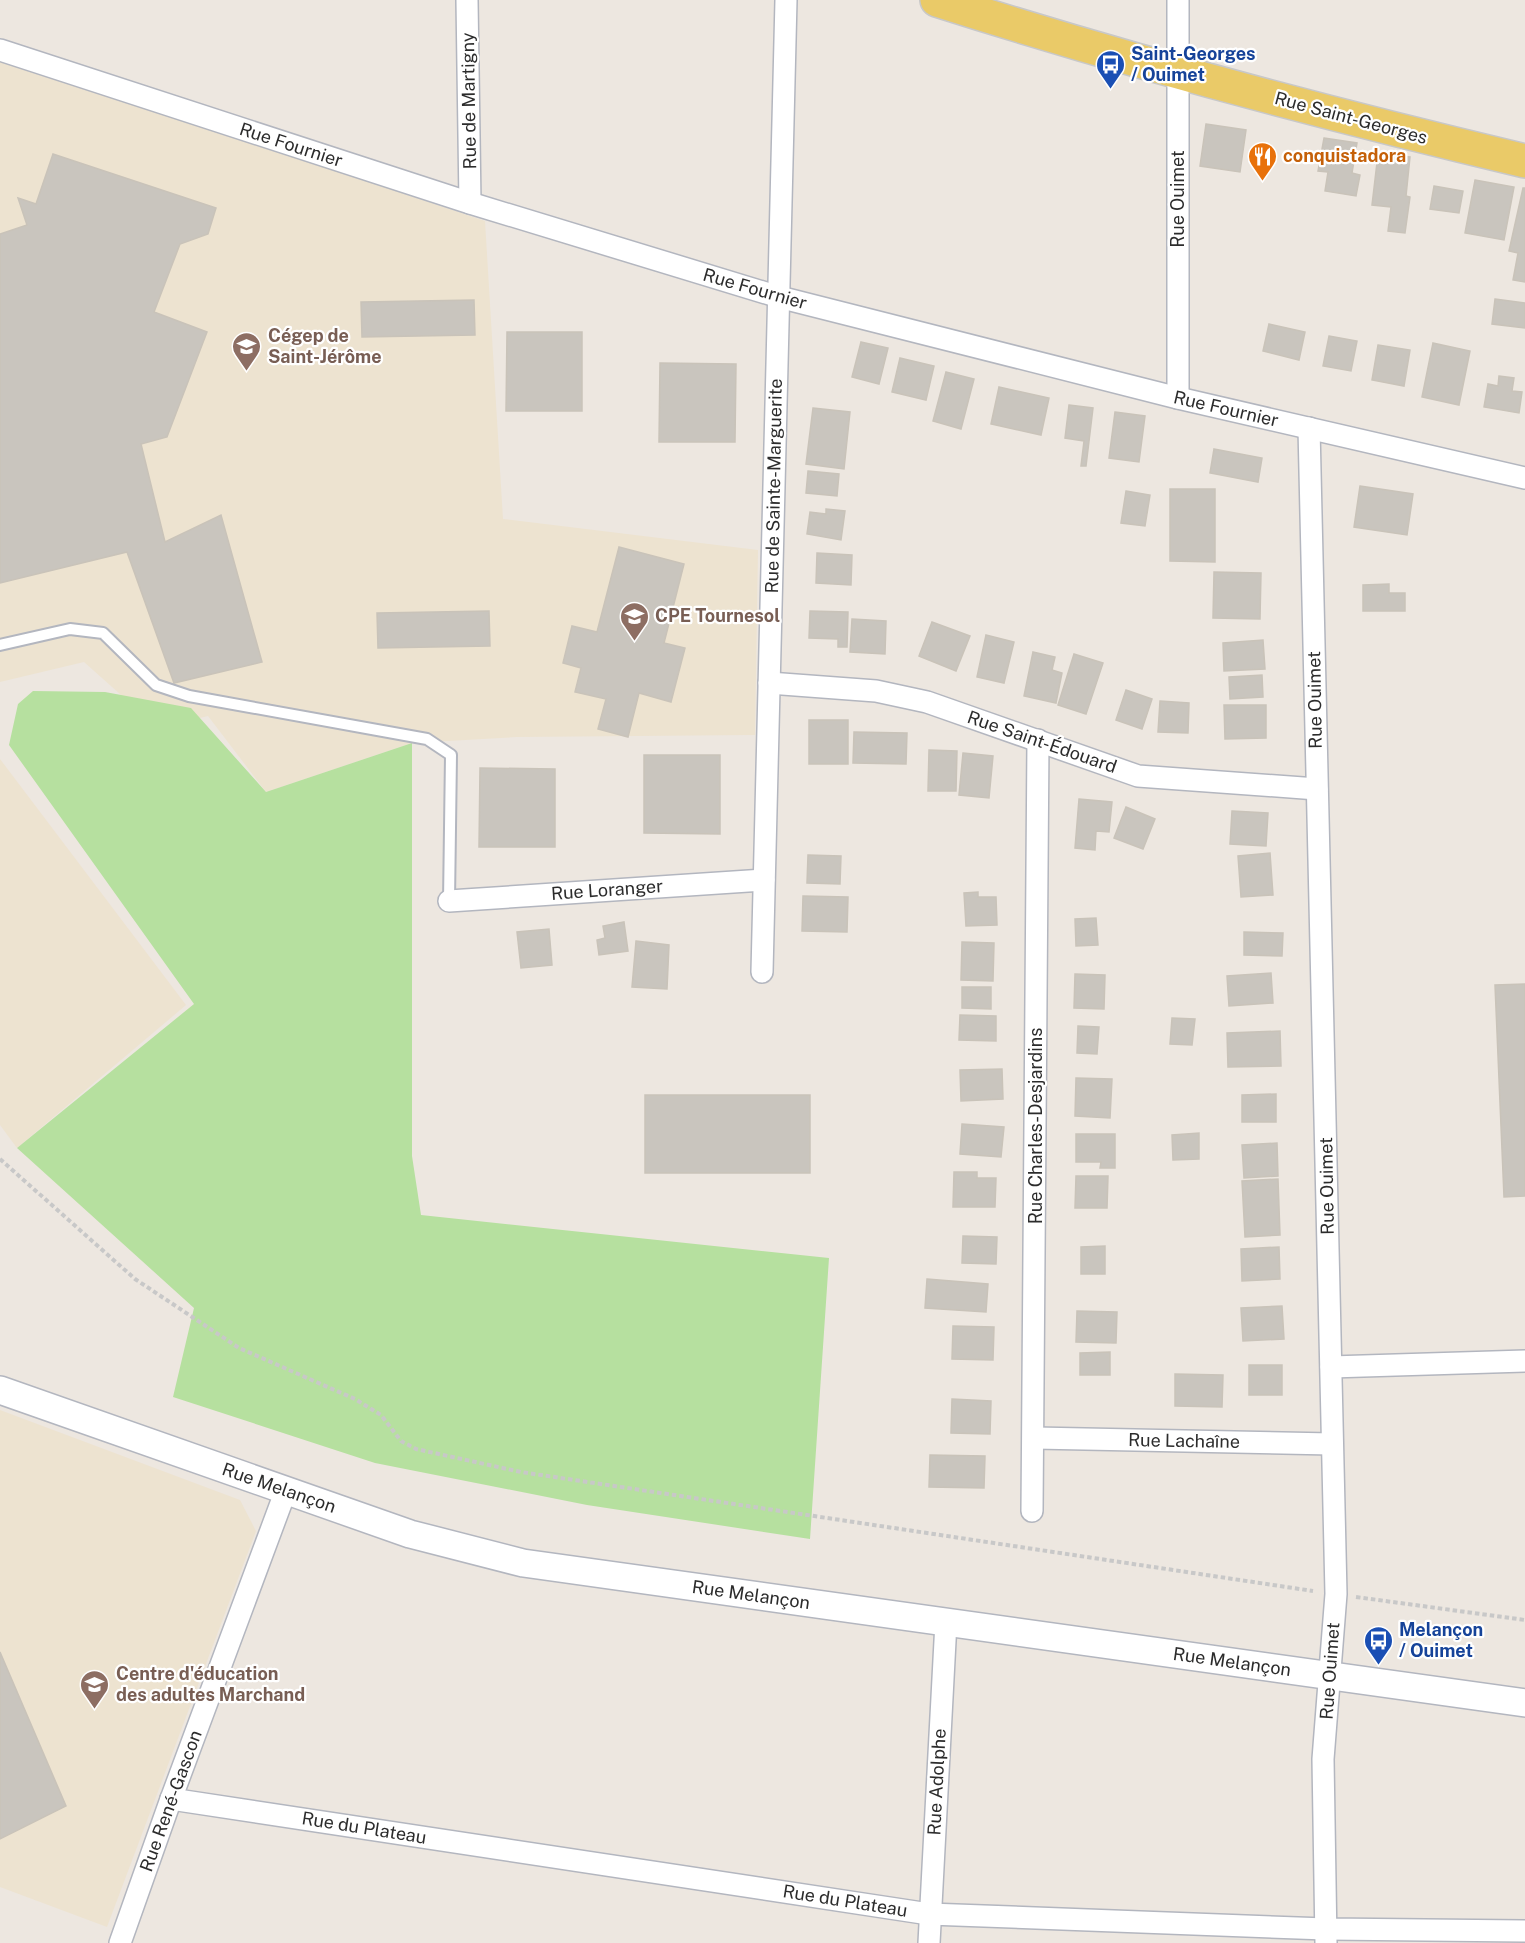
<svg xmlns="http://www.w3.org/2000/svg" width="1525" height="1943" viewBox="0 0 1525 1943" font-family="'Public Sans',sans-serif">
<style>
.education{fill:#ede3d0}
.green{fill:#b6e09f}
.building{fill:#c9c5be;stroke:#c9c3b9;stroke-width:1.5}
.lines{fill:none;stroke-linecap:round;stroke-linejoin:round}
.service-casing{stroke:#b3b6bf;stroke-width:14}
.minor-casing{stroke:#b3b6bf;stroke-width:24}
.tertiary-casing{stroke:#b3b6bf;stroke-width:30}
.primary-casing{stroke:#c8c8c8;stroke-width:36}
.path{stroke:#c8c8c8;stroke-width:4;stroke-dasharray:4.5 3;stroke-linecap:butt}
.service{stroke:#fff;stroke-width:10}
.minor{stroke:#fff;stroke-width:21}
.tertiary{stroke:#fff;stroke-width:27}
.primary{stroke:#eaca68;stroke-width:33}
.labels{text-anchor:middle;stroke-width:4.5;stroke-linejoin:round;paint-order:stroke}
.transit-label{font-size:18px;font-weight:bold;fill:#164399;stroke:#fff;text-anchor:start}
.street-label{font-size:18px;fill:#2c2c2c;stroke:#fff}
.food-label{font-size:18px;font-weight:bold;fill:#c56008;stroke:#fff;text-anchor:start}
.education-label{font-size:18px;font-weight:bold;fill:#785e54;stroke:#fff;text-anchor:start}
</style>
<rect width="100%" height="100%" fill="#ede7e0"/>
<!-- education -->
<g class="education">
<polygon points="0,58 485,221 503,519 758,550 755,735 517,737 412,743 266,792 208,716 158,728 84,662 0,682"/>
<polygon points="0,759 186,1005 17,1148 0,1125"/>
<polygon points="0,1410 240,1500 256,1531 107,1927 0,1887"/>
</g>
<!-- green -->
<polygon class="green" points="33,691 105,692 191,708 266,792 412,743 412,1156 421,1215 829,1258 810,1539 587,1505 375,1463 173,1397 194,1308 17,1148 194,1004 9,745 18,704"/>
<!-- building -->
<g class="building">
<polygon points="1206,124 1246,130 1240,172 1200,166"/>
<polygon points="1324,138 1357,143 1352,173 1360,175 1356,196 1325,191 1328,172 1318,171"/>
<polygon points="53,154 216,208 208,234 180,244 154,312 207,332 167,437 141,444 165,542 221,515 262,662 174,683 127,552 0,583 0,234 27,225 18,198 36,204"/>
<polygon points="1378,154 1410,157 1406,196 1410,197 1405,233 1388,231 1391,207 1372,205"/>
<polygon points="1475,180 1514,187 1504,240 1465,233"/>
<polygon points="1434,186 1463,191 1459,213 1430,209"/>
<polygon points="1523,188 1525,188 1525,282 1513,280 1518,253 1509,251"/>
<polygon points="1495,299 1525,303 1525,328 1492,324"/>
<polygon points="474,300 475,335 362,337 361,302"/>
<polygon points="1269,324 1305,332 1299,360 1263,351"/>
<polygon points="507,332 582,332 582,411 506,411"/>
<polygon points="1329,336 1357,341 1351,371 1323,366"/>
<polygon points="861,342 888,348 879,384 852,377"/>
<polygon points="1433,343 1470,351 1459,405 1422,397"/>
<polygon points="1378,345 1410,350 1404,386 1372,380"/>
<polygon points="900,358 934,366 926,400 892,392"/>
<polygon points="660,363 736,364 735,442 659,442"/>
<polygon points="946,372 974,379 961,429 933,421"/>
<polygon points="1499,376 1514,378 1512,391 1522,392 1519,413 1484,407 1488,384 1498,386"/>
<polygon points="999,387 1049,398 1041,435 991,424"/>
<polygon points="1069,405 1093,408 1086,466 1081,466 1084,441 1065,438"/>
<polygon points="813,408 850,412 844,469 806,464"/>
<polygon points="1115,412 1145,416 1139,462 1109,458"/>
<polygon points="1214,449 1262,458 1258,482 1210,473"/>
<polygon points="808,471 839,474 837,496 806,493"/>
<polygon points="1360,486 1413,494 1407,535 1354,527"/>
<polygon points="1170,489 1215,489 1215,562 1170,561"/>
<polygon points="1126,491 1150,495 1145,526 1121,523"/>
<polygon points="826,509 845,511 841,540 807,534 810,512 826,514"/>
<polygon points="619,547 684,564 664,643 685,648 671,702 639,693 628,737 598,729 606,699 575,692 581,668 563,663 572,626 597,632"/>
<polygon points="817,553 852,555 851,585 816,583"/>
<polygon points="1214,572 1261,573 1260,619 1213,618"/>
<polygon points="1389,584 1389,593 1405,593 1405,611 1363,611 1363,585"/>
<polygon points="489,611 490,646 378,648 377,613"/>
<polygon points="810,611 848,612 847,647 838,647 838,639 809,638"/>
<polygon points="852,619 886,621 885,654 850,652"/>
<polygon points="932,622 970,636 956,671 919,656"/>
<polygon points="986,635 1014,642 1004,683 977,677"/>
<polygon points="1263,640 1265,669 1224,671 1223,643"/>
<polygon points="1033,652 1055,657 1052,670 1062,673 1056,703 1024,696"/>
<polygon points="1074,654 1103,663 1086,714 1058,705"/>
<polygon points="1262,675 1263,697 1230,699 1229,677"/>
<polygon points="1126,690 1152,699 1142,729 1116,720"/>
<polygon points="1160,701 1189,703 1188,733 1158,732"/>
<polygon points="1224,705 1266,705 1266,738 1225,739"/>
<rect x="809" y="720" width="39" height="44"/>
<polygon points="854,732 907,733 906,764 853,763"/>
<polygon points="929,750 957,751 956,791 928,791"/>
<polygon points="963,753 993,756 989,798 959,795"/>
<polygon points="644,755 720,755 720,834 644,833"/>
<polygon points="480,768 555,769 555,847 479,847"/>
<polygon points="1079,799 1112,802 1109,832 1096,831 1095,850 1075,848"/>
<polygon points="1126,807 1155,819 1143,849 1114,838"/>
<polygon points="1232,811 1268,813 1266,846 1230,844"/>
<polygon points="1270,853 1273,895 1241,897 1238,856"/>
<polygon points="808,855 841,856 840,884 807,883"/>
<polygon points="978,892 978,897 996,897 997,925 966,926 964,893"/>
<polygon points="803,896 848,897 847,932 802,931"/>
<polygon points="1096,918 1098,945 1076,946 1075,919"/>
<polygon points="624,922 628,951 599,955 597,940 605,938 603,926"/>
<polygon points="549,929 552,965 521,968 517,932"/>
<polygon points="1244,932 1283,933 1282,956 1244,955"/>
<polygon points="636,941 669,945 667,989 632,987"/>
<polygon points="962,942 994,943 993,981 961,980"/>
<polygon points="1271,973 1273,1003 1229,1006 1227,976"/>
<polygon points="1075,974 1105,975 1104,1009 1074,1008"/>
<polygon points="1525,984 1525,1196 1504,1197 1495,985"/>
<polygon points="962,987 991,987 991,1009 962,1008"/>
<polygon points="960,1015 996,1016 996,1041 959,1040"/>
<polygon points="1172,1018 1195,1019 1192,1045 1170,1044"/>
<polygon points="1078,1026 1099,1027 1097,1054 1077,1053"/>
<polygon points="1280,1031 1281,1066 1228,1067 1227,1033"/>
<polygon points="1002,1069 1003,1099 961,1101 960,1070"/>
<polygon points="1076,1078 1112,1079 1110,1118 1075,1116"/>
<polygon points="1276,1094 1276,1122 1242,1122 1242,1095"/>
<rect x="645" y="1095" width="165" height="78"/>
<polygon points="962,1124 1004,1127 1001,1157 960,1154"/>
<polygon points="1199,1133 1199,1159 1173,1160 1172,1135"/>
<polygon points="1076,1134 1115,1134 1115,1168 1100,1168 1101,1162 1076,1162"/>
<polygon points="1277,1143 1278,1176 1244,1178 1242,1145"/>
<polygon points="954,1172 977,1172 977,1178 996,1178 995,1207 953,1207"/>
<polygon points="1076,1176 1108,1176 1107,1208 1075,1208"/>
<polygon points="1278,1179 1280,1235 1245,1237 1242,1181"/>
<polygon points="963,1236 997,1237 996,1264 962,1263"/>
<polygon points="1105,1246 1105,1274 1081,1274 1081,1247"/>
<polygon points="1279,1247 1280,1279 1242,1281 1241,1249"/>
<polygon points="927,1279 988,1284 986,1312 925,1308"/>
<polygon points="1282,1306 1284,1339 1243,1341 1241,1308"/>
<polygon points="1077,1311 1117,1312 1116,1343 1076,1342"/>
<polygon points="953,1326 994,1327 993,1360 952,1359"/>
<polygon points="1110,1352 1110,1375 1080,1375 1080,1353"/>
<rect x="1249" y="1365" width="33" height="30"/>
<polygon points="1175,1374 1223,1375 1222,1407 1175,1406"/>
<polygon points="952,1399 991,1401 990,1434 951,1433"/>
<polygon points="930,1455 985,1456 984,1488 929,1487"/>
<polygon points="0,1652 66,1806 0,1839"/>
</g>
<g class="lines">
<defs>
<polyline id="service" points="0,645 70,629 103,633 156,685 189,696 427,739 451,755 449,901"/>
<g id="minor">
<polyline points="467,0 470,203"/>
<polyline points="0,50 470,203 779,297 1178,398 1525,478"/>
<polyline points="1178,398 1178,0"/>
<polyline points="1309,428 1336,1594 1323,1759 1326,1943"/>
<polyline points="769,683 876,691 927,702 1138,776 1317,789"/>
<polyline points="449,901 764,880"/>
<polyline points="762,972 786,0"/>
<polyline points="1331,1367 1525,1361"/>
<polyline points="1035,1438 1332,1444"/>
<polyline points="1032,1511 1038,740"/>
<polyline points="171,1799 929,1914 1326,1929 1525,1931"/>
<polyline points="120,1943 171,1799 286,1490"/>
<polyline points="929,1943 946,1622"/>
</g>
<polyline id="tertiary" points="0,1390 410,1534 523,1563 1525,1703"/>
<path id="primary" d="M937 0C1131 62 1327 114 1525 161"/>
</defs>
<!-- service casing -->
<use href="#service" class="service-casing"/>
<!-- minor casing -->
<use href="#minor" class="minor-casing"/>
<!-- tertiary casing -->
<use href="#tertiary" class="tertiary-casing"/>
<!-- primary casing -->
<use href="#primary" class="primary-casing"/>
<!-- path -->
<g class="path">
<polyline points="0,1159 135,1279 239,1348 355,1399 381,1415 401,1441 416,1449 521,1472 1313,1591"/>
<polyline points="1356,1597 1525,1620"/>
</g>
<!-- service -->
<use href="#service" class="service"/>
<!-- minor -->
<use href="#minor" class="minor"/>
<!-- tertiary -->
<use href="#tertiary" class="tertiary"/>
<!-- primary -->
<use href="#primary" class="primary"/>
</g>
<!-- icons -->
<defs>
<symbol id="bus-pin" viewBox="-11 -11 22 30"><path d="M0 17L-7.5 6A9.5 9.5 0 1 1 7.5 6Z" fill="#1a4fb4" stroke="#fff"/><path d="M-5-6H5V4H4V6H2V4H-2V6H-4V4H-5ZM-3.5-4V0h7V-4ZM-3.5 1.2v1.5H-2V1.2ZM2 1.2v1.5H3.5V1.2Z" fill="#fff"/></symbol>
<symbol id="restaurant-pin" viewBox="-11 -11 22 30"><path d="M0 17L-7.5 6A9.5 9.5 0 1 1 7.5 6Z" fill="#e8710a" stroke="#fff"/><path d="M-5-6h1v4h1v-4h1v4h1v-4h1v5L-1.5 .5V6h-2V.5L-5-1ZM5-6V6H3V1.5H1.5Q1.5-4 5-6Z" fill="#fff"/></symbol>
<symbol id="university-pin" viewBox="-11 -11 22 30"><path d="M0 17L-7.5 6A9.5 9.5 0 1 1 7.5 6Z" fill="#8d6e63" stroke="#fff"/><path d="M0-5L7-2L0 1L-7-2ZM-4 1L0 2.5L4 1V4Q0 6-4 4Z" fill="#fff"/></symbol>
<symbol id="school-pin" viewBox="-11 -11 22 30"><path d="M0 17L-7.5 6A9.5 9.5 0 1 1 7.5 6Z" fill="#8d6e63" stroke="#fff"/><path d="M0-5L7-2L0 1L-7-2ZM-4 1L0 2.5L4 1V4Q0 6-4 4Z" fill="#fff"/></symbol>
</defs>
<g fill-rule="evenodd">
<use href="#bus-pin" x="1094" y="48" width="33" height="45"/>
<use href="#restaurant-pin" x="1246" y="140" width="33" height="45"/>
<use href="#university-pin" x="230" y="330" width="33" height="45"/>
<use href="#school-pin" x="618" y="600" width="33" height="45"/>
<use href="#bus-pin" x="1362" y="1624" width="33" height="45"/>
<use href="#school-pin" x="78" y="1668" width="33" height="45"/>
</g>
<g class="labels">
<!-- transit labels -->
<g class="transit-label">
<text x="1131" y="60">Saint-Georges<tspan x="1131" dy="21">/ Ouimet</tspan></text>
<text x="1399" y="1636">Melançon<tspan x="1399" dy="21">/ Ouimet</tspan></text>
</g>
<!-- street labels -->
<g class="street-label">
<text transform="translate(469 101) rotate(-91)" y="6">Rue de Martigny</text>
<text transform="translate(1351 118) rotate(15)" y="6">Rue Saint-Georges</text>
<text transform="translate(291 145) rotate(18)" y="6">Rue Fournier</text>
<text transform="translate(1178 199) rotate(-90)" y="6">Rue Ouimet</text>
<text transform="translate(755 289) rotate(16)" y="6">Rue Fournier</text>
<text transform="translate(1226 409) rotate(13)" y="6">Rue Fournier</text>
<text transform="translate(774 486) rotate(-89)" y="6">Rue de Sainte-Marguerite</text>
<text transform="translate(1315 700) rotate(-91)" y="6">Rue Ouimet</text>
<text transform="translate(1042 742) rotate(19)" y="6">Rue Saint-Édouard</text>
<text transform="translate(607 890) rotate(-4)" y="6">Rue Loranger</text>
<text transform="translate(1036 1126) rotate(-90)" y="6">Rue Charles-Desjardins</text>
<text transform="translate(1327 1186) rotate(-91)" y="6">Rue Ouimet</text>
<text transform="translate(1184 1441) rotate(1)" y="6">Rue Lachaîne</text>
<text transform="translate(279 1488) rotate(19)" y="6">Rue Melançon</text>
<text transform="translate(751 1595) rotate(8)" y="6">Rue Melançon</text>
<text transform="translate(1232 1662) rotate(8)" y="6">Rue Melançon</text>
<text transform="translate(1330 1671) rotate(-86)" y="6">Rue Ouimet</text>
<text transform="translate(937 1782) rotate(-87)" y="6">Rue Adolphe</text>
<text transform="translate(171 1801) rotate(-70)" y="6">Rue René-Gascon</text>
<text transform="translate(364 1828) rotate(9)" y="6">Rue du Plateau</text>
<text transform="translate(845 1901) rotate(9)" y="6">Rue du Plateau</text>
</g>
<!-- food labels -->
<g class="food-label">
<text x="1283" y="162">conquistadora</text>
</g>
<!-- education labels -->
<g class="education-label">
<text x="268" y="342">Cégep de<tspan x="268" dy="21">Saint-Jérôme</tspan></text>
<text x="655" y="622">CPE Tournesol</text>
<text x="116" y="1680">Centre d'éducation<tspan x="116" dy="21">des adultes Marchand</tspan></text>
</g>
</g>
</svg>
